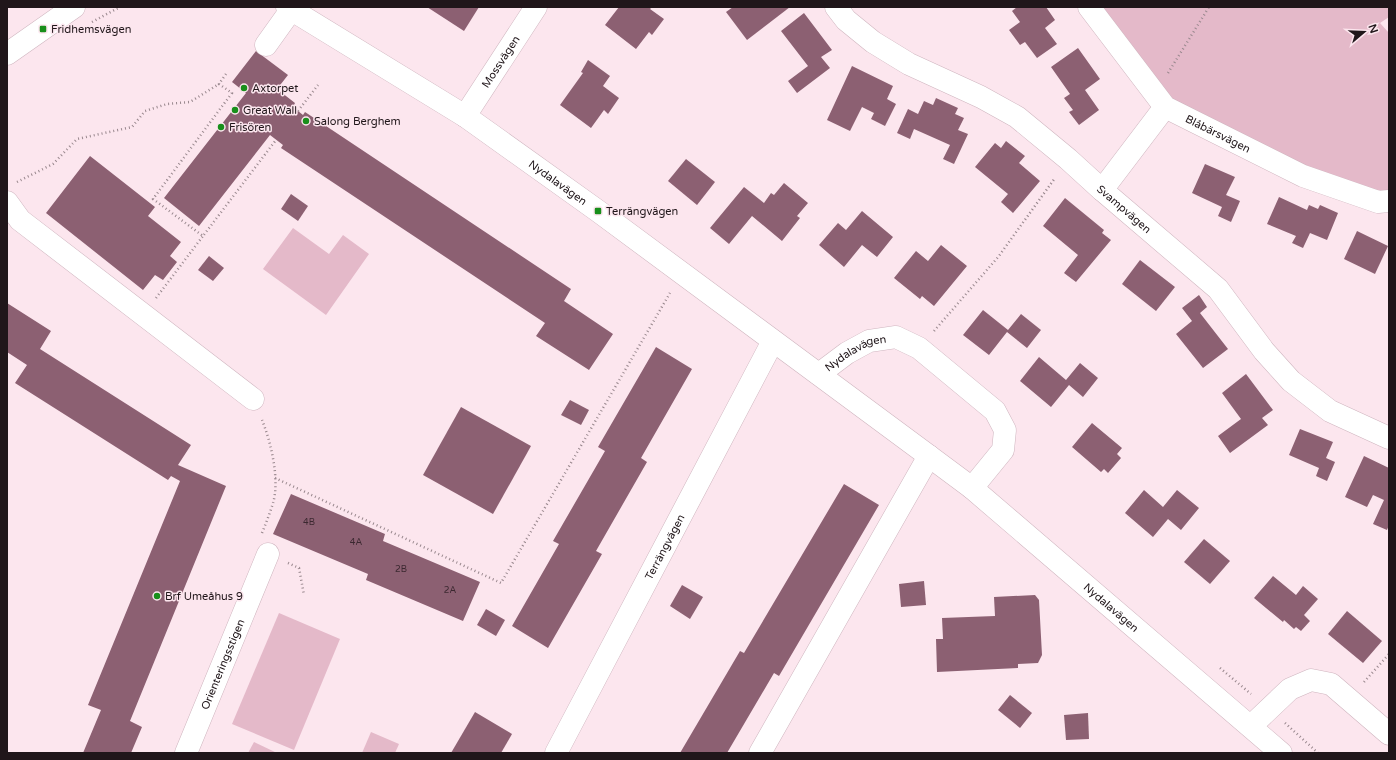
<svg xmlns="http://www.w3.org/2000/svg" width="1396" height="760" viewBox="0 0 1396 760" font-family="'Varela Round',sans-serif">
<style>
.green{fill:#e4b9c9}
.building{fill:#8c6072}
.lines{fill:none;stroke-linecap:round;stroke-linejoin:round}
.minor-casing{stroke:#cfb5bf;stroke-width:23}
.path{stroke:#99888e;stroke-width:2.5;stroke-dasharray:1 3;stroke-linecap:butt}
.minor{stroke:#fff;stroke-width:22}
.poi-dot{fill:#188f1b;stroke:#fce6ee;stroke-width:1.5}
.labels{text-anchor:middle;stroke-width:3;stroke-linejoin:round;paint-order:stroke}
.number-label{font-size:9px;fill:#3b2830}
.poi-label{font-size:11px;fill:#20161a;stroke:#fce6ee;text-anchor:start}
.street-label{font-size:11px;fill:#20161a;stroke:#fce6ee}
</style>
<rect width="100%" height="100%" fill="#fce6ee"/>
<!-- green -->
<g class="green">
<polygon points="1089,7 1389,7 1389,17 1380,23 1389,33 1389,201 1165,107"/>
<polygon points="293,228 329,254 343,235 369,254 326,315 263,269"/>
<polygon points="279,613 340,639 294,750 232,724"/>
<polygon points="371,732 399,744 395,753 362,753"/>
<polygon points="254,742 277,753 248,753"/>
</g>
<!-- building -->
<g class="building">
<polygon points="427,7 479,7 464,31"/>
<polygon points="619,7 652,7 650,9 664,19 652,35 649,32 636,49 605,25"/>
<polygon points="733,7 790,7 747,40 726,12"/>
<polygon points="1017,7 1046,7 1055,20 1045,28 1057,44 1037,58 1025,42 1020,45 1009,30 1020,22 1012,11"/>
<polygon points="804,13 832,50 821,57 830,68 797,93 788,81 808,66 781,31"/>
<polygon points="1078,48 1100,79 1085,90 1099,110 1079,125 1069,112 1073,110 1064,98 1070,94 1051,67"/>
<polygon points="256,51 288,75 277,89 295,103 293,107 303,115 305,112 571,289 564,301 613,334 589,370 536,336 545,323 281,148 283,145 270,135 199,226 164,198 246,93 232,82"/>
<polygon points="588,60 610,76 603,86 619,98 608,114 604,110 591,128 560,105 583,73 581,72"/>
<polygon points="852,66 893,86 887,99 896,104 885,126 871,119 874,113 862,107 850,131 827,120"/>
<polygon points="936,98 958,108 955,114 964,118 958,130 968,134 954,164 943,159 950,145 914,129 910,139 897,133 908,109 918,114 924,101 933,105"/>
<polygon points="1006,141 1025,156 1019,163 1040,181 1013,213 1001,202 1008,194 975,167 995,143 1001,148"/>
<polygon points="90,156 155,207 148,216 181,242 170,256 177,262 163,280 155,275 143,290 46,213"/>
<polygon points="686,159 715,182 697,205 668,181"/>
<polygon points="1205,164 1235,177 1226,195 1240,201 1231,222 1218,216 1222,207 1192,193"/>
<polygon points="784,183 808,203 797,216 800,218 782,241 752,216 729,244 710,228 744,187 764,203 771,193 774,195"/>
<polygon points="291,194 308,206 298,221 281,209"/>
<polygon points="1279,197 1307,210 1309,205 1318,209 1320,205 1338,213 1327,240 1310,233 1303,248 1292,243 1296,236 1267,224"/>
<polygon points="1065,198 1104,230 1102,233 1111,240 1076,282 1064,273 1078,255 1043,226"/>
<polygon points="862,211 893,237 877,257 862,245 844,267 819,245 838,223 846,230"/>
<polygon points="1357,231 1388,246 1375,274 1344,259"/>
<polygon points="941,245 967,266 934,306 922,296 920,299 894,278 916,251 928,261"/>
<polygon points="209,256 224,268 213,281 198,270"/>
<polygon points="1140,260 1175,287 1156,311 1122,284"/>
<polygon points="1199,295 1207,307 1200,313 1228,349 1203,368 1176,334 1192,321 1182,308"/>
<polygon points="7,303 51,331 40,349 191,445 178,465 226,486 130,721 142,727 131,753 83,753 101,710 88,705 180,481 171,476 168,480 15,383 27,365 7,352"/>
<polygon points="983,310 1008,330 1021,314 1041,330 1027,348 1007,332 989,355 963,335"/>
<polygon points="656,347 692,369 641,458 647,462 596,551 602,554 548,648 512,626 559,544 553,541 605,451 598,447"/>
<polygon points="1039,357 1066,380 1080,363 1098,378 1083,397 1069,385 1051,407 1020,381"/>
<polygon points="1246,374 1273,410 1262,418 1268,425 1230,453 1218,436 1241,419 1222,393"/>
<polygon points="570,400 589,410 581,425 561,415"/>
<polygon points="461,407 531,446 493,514 423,475"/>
<polygon points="1092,423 1122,448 1117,454 1121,458 1108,473 1104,469 1101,472 1072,447"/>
<polygon points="1300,429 1333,442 1326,458 1335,462 1327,481 1316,476 1319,468 1289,455"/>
<polygon points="1364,456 1389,468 1389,525 1387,530 1373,524 1384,500 1373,495 1367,507 1345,497"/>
<polygon points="844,484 879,505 779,676 774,673 727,753 680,753 740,651 744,653"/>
<polygon points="1144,490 1163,507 1177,490 1199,508 1181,530 1168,519 1153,537 1125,513"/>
<polygon points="291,494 385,534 383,541 480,582 463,621 366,580 368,574 273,534"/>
<polygon points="1204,539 1230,561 1210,584 1184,562"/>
<polygon points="1273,576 1296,595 1303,586 1318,599 1304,615 1310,621 1301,631 1296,627 1294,629 1284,620 1283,622 1254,598"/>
<polygon points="924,581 926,605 901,607 899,584"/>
<polygon points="682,585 703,597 690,619 670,606"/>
<polygon points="1035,595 1039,600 1042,655 1038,663 1018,664 1018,668 937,672 936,639 943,639 942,618 995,616 994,597"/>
<polygon points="486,609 505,620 496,636 477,625"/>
<polygon points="1347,611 1382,641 1363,663 1328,634"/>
<polygon points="1010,695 1032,713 1020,728 998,710"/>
<polygon points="475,712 512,734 501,753 451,753"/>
<polygon points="1088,713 1089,739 1066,740 1064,715"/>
</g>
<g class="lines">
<defs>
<g id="minor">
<path id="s1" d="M287 7 465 116 598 211 929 456 972 488 1281 753"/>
<path id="s2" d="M836 7 846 20 873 42 909 64 981 97 1017 117 1068 159 1102 190 1218 289 1264 351 1291 381 1330 411 1389 438"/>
<path id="s3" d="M1089 7 1165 107 1303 176 1378 202 1389 201"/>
<polyline points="266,45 291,10"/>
<polyline points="7,54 74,7"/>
<path id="s4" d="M465 116 536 7"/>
<polyline points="1102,190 1165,107"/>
<polyline points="7,202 20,220 253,399"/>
<path id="s5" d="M819 374 847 353 869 341 896 337 919 348 995 411 1005 430 1003 450 972 488"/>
<polyline points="1251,726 1290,689 1311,680 1331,684 1389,734"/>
<path id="s6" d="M186 753 268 554"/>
<path id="s7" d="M556 753 773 341"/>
<polyline points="760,753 929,456"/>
</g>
</defs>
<!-- minor casing -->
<use href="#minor" class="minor-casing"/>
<!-- path -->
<g class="path">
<polyline points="92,22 120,7"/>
<polyline points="1168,73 1209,7"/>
<polyline points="226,74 219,84 232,93 153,199 203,236 276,140"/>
<polyline points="298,111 318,85"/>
<polyline points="17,182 53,164 77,139 132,127 145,111 167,104 190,102 219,84"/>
<polyline points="156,298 203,236"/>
<polyline points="934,331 999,256 1055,178"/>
<polyline points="275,478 501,583 670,293"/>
<path d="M262 533C266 523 270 513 273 503 280 480 271 442 262 420"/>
<polyline points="288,563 299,568 304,595"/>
<polyline points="1220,668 1251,694"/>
<polyline points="1364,682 1389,654"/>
<polyline points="1285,723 1318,753"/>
</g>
<!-- minor -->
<use href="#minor" class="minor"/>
</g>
<!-- markers -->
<g class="poi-dot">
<rect x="39" y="25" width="8" height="8" rx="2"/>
<circle cx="244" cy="88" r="4"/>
<circle cx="235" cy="110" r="4"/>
<circle cx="306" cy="121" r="4"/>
<circle cx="221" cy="127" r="4"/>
<rect x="594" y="207" width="8" height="8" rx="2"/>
<circle cx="157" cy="596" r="4"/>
</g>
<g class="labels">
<!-- number labels -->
<g class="number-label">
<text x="309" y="525">4B</text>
<text x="356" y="545">4A</text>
<text x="401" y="572">2B</text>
<text x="450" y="593">2A</text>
</g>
<!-- poi labels -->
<g class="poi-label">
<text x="51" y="33">Fridhemsvägen</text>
<text x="252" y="92">Axtorpet</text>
<text x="243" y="114">Great Wall</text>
<text x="314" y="125">Salong Berghem</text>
<text x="229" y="131">Frisören</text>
<text x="606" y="215">Terrängvägen</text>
<text x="165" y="600">Brf Umeåhus 9</text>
</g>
<!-- street labels -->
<g class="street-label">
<text dy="4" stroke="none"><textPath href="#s4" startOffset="65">Mossvägen</textPath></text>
<text dy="4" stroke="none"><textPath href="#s3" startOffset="185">Blåbärsvägen</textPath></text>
<text dy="4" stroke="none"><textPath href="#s1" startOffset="323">Nydalavägen</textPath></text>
<text dy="4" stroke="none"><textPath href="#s2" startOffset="355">Svampvägen</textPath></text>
<text dy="4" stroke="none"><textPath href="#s5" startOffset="43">Nydalavägen</textPath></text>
<text dy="4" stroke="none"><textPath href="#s7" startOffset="233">Terrängvägen</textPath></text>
<text dy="4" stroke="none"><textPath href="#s1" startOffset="1021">Nydalavägen</textPath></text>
<text dy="4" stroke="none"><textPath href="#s6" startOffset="96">Orienteringsstigen</textPath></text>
</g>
</g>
<!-- border -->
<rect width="1396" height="760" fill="none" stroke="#20161a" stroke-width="16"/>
<!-- north arrow -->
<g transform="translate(1364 32) rotate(71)" stroke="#fce6ee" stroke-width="3" paint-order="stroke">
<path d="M0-3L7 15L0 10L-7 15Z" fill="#20161a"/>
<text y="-6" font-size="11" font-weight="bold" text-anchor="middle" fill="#20161a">N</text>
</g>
</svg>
